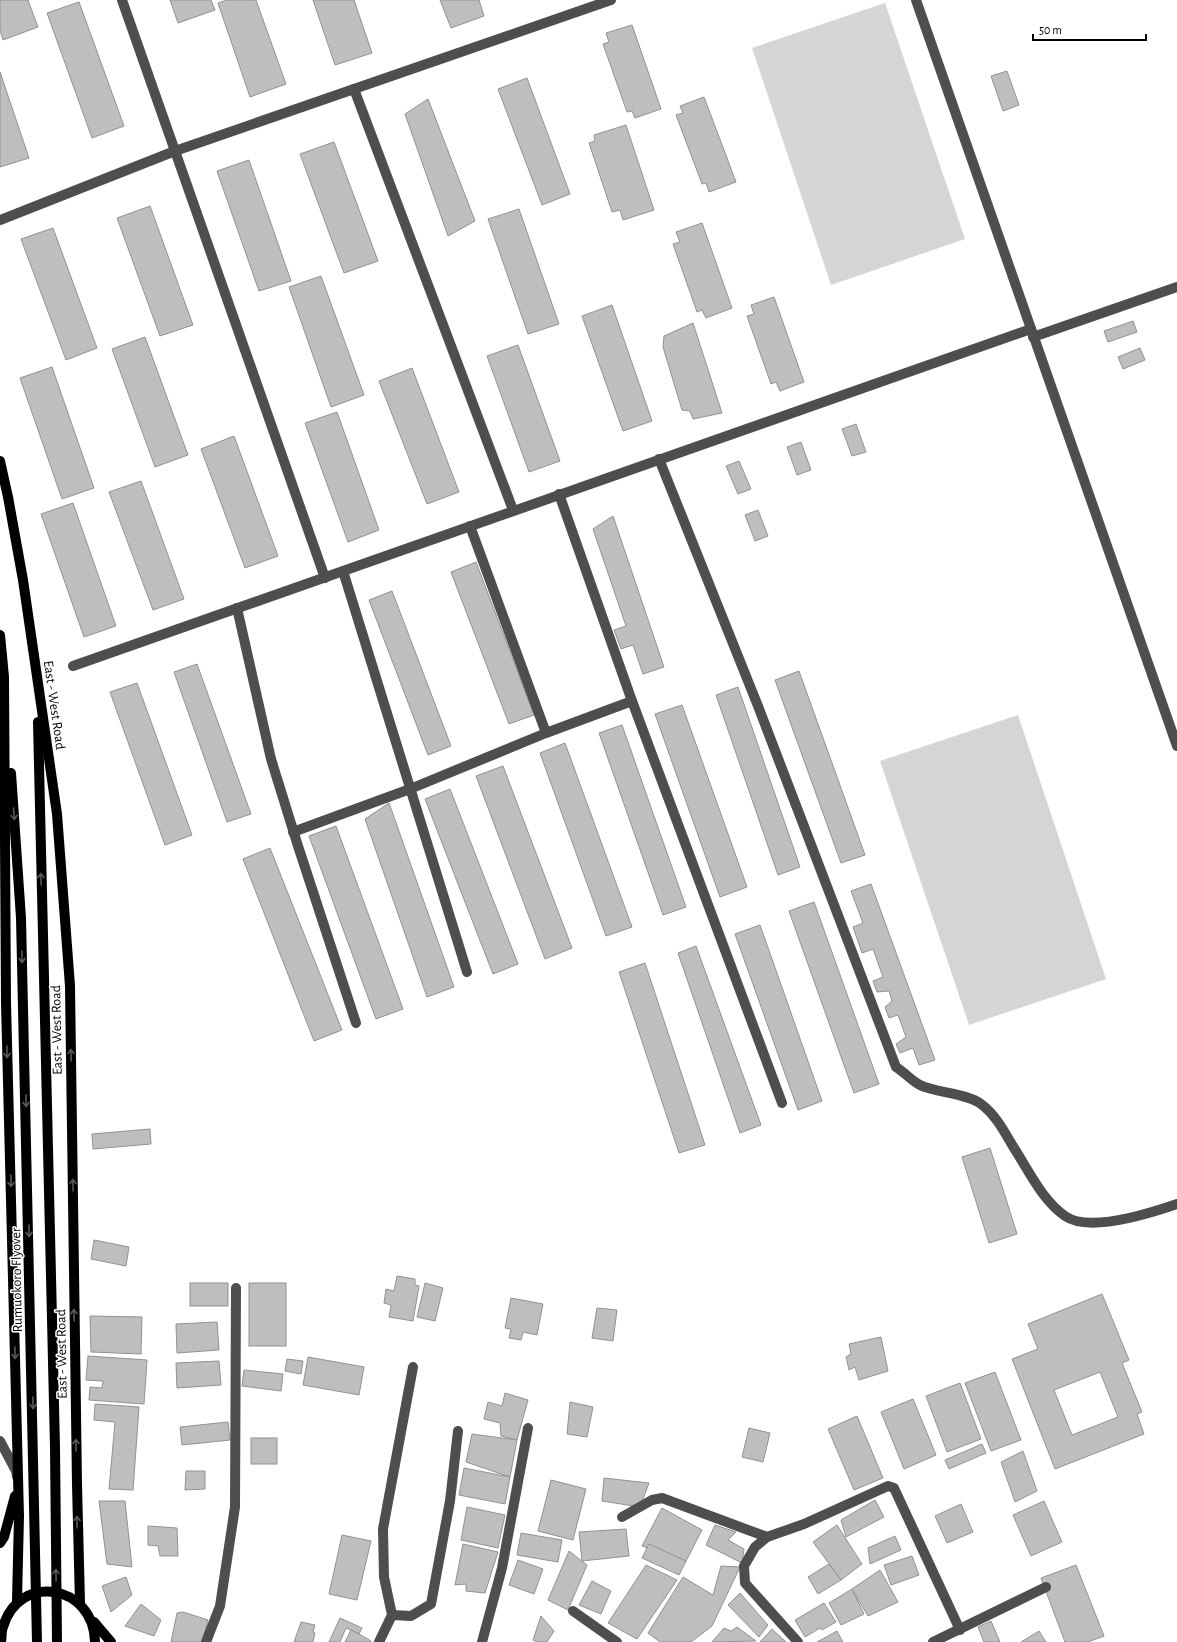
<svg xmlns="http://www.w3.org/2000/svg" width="1177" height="1642" viewBox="0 0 1177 1642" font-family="'Alegreya Sans',sans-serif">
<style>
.green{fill:#d5d5d5}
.building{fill:#bebebe;stroke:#929292;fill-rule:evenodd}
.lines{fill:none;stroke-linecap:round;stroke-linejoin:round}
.minor{stroke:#4e4e4e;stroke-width:10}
.major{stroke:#000;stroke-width:10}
.oneway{stroke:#595959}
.labels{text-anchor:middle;stroke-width:3;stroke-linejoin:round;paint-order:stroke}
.street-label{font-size:14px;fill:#000;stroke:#fff}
</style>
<rect width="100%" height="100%" fill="#fff"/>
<!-- green -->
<g class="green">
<polygon points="885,3 965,239 831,285 752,48"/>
<polygon points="1018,715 1106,979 969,1025 880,761"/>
</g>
<!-- building -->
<g class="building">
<polygon points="0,0 28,0 38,27 3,40 0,30"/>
<polygon points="170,0 211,0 215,10 178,23"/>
<polygon points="227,0 256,0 286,84 250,97 218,3"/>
<polygon points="313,0 354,0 372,53 335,65"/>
<polygon points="440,0 479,0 484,16 451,28"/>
<polygon points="79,2 124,126 92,138 47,13"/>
<polygon points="632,25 661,109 635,118 632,111 627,112 603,44 609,42 606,33"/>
<polygon points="1007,71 1019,105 1003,111 991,76"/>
<polygon points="0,72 29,158 0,167"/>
<polygon points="527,78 570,194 542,205 498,89"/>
<polygon points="704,97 736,182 709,192 706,183 702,184 676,115 683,113 680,106"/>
<polygon points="428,99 475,221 448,236 405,114"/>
<polygon points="626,125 654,210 623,220 620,210 612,212 589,143 595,141 594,135"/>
<polygon points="334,142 378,261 344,273 300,154"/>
<polygon points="249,160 291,281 259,291 217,171"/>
<polygon points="150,206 193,325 160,336 117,218"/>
<polygon points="519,209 559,324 528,334 488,219"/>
<polygon points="702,223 732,308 706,318 702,310 697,312 673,244 680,242 676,232"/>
<polygon points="53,228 97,348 66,360 21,239"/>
<polygon points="321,276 364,395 331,407 289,287"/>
<polygon points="774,297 804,382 780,391 776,382 771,384 747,316 754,314 751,305"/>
<polygon points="612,305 652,421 623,431 582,316"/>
<polygon points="1133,321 1137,332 1108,342 1104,331"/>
<polygon points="693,323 722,413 693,419 690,411 682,410 663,347 664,336"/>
<polygon points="145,337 188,455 155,467 112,349"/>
<polygon points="518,345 560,461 529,472 487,356"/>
<polygon points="1140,348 1145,360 1123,369 1118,357"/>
<polygon points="52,367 94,488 62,499 20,378"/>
<polygon points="412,368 459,492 427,504 379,381"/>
<polygon points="337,412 379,530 348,542 305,423"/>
<polygon points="856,424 866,452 852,456 842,429"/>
<polygon points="234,436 278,556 245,568 201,449"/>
<polygon points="801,442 811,470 797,475 787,447"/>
<polygon points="739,461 751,489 738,494 726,466"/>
<polygon points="141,481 184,599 153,610 109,492"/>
<polygon points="73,503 116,626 84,637 41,514"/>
<polygon points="758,510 768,536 755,541 745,515"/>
<polygon points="613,516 664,667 643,674 633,645 621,649 614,630 626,626 593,529"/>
<polygon points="476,562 534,715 509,724 451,572"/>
<polygon points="392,591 451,746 428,755 369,600"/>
<polygon points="197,664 251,814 227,822 174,672"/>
<polygon points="799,671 865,855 841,863 775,680"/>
<polygon points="137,683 192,835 165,845 110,692"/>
<polygon points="738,687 800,867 778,875 716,695"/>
<polygon points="682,705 747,887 720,897 655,714"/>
<polygon points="622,725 686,907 663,915 599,733"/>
<polygon points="565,743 632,927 606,936 540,753"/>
<polygon points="503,766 572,948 545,959 476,776"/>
<polygon points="450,789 518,964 493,974 425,799"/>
<polygon points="389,803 454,987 427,997 365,819"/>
<polygon points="336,826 403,1009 376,1019 309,836"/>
<polygon points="270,848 342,1030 314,1041 243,859"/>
<polygon points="871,884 935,1060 919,1065 913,1048 900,1053 896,1044 906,1037 898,1015 889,1018 885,1007 892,1001 889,991 877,992 873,981 883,977 873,949 862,953 853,927 863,923 851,891"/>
<polygon points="814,902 879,1084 854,1093 789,911"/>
<polygon points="760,925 822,1101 798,1110 735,934"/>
<polygon points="696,946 761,1125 740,1133 678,953"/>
<polygon points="645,963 705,1145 679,1153 619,972"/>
<polygon points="150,1129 151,1144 93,1149 92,1134"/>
<polygon points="990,1148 1017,1234 989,1243 962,1157"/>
<polygon points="94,1240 129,1247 126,1266 91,1259"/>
<polygon points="397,1276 415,1279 415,1285 419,1286 413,1321 389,1317 391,1305 384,1303 386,1289 394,1291"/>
<rect x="190" y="1283" width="38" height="23"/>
<rect x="249" y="1283" width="37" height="63"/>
<polygon points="425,1283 443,1288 435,1321 417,1317"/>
<path d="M1102 1294 1129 1360 1122 1363 1142 1412 1137 1414 1144 1434 1055 1469 1012 1359 1038 1349 1028 1324ZM1100 1372 1118 1417 1072 1435 1054 1390Z"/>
<polygon points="511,1298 543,1304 537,1335 523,1332 521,1340 509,1338 511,1329 505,1328"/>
<polygon points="597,1308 617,1310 613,1341 592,1338"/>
<polygon points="90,1316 142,1317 141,1354 91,1352"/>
<polygon points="217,1322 219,1350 177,1353 176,1324"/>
<polygon points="881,1337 888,1371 859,1380 855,1367 849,1370 846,1357 851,1354 849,1344"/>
<polygon points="88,1356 147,1360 144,1404 89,1400 90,1387 102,1388 103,1381 86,1380"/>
<polygon points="308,1357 364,1367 359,1395 303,1385"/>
<polygon points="287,1359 303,1361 301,1374 285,1371"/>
<polygon points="219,1361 221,1385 177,1388 176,1363"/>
<polygon points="244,1370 283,1374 281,1391 242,1386"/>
<polygon points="995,1372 1021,1440 991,1451 965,1383"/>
<polygon points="960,1383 981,1439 947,1452 926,1396"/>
<polygon points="505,1393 528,1400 517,1440 501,1436 500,1423 484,1419 488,1402 502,1406"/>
<polygon points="913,1399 936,1455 904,1469 881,1412"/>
<polygon points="570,1402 593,1407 587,1437 567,1434"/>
<polygon points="95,1404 139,1407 133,1490 109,1489 115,1422 94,1420"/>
<polygon points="857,1416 883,1478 854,1490 828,1429"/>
<polygon points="228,1422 230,1440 182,1445 180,1427"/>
<polygon points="749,1428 770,1433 763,1462 742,1457"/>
<polygon points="472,1434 517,1440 510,1477 466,1462"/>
<rect x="251" y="1438" width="26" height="26"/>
<polygon points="982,1444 986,1453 949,1469 945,1460"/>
<polygon points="1023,1451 1037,1491 1015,1502 1001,1462"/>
<polygon points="464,1468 510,1477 505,1504 459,1495"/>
<polygon points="186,1471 205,1471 205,1489 185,1490"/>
<polygon points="604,1478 649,1483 640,1507 602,1501"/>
<polygon points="551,1480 586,1489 573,1540 538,1531"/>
<polygon points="875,1500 884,1517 846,1537 841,1520"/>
<polygon points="99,1501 125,1501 132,1567 107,1564"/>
<polygon points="1044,1501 1062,1542 1031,1556 1013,1515"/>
<polygon points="961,1504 973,1532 947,1543 935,1516"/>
<polygon points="467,1507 505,1515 498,1548 461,1540"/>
<polygon points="662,1508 702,1530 686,1561 642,1546"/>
<polygon points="715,1525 736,1532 728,1540 744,1549 742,1563 706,1545"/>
<polygon points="837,1525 862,1564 841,1580 813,1542"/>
<polygon points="148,1526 177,1528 178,1556 160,1556 158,1546 148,1545"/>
<polygon points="626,1529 629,1556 582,1561 579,1532"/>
<polygon points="521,1533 562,1540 558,1562 517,1555"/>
<polygon points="342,1535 371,1541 357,1600 329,1594"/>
<polygon points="895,1536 901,1550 870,1564 868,1548"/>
<polygon points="463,1544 498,1552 485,1593 466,1591 466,1584 455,1585"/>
<polygon points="649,1544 686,1561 679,1575 642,1558"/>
<polygon points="569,1551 587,1565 568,1610 548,1600"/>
<polygon points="912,1556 919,1575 891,1585 884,1565"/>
<polygon points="518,1560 543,1569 534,1594 509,1585"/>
<polygon points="829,1564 841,1580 818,1594 808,1577"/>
<polygon points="646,1565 677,1580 637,1639 608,1623"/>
<polygon points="1076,1565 1104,1636 1088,1642 1065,1642 1041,1578"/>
<polygon points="721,1566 740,1567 712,1626 691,1642 660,1642 648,1633 683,1577 713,1595"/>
<polygon points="880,1570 898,1602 868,1616 852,1589"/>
<polygon points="126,1577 132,1595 111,1612 102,1586"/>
<polygon points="592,1581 611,1591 601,1614 579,1605"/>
<polygon points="852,1589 864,1614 841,1625 829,1603"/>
<polygon points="740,1593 768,1625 759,1637 728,1605"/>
<polygon points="824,1603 836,1622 822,1630 820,1628 805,1637 795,1620"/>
<polygon points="141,1604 161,1620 154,1636 125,1626"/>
<polygon points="183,1612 208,1620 202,1642 171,1642 177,1613"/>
<polygon points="541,1616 554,1631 547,1642 537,1642 533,1640"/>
<polygon points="340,1618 362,1628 359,1634 346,1628 340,1642 329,1642"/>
<polygon points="991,1621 1000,1642 984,1642 978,1627"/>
<polygon points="301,1622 315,1625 313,1632 315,1633 313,1642 294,1642"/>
<polygon points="737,1627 756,1641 712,1642 724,1628 731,1631"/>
<polygon points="772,1629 786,1642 760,1642"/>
<polygon points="351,1630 359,1634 371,1641 371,1642 345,1642"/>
<polygon points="837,1631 843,1642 817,1642"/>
<polygon points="1039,1631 1046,1642 1021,1642"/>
</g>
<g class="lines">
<!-- minor -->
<g class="minor">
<polyline points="122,0 325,578"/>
<polyline points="916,0 1177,746"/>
<polyline points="354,89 513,510"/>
<polyline points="0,220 175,151 611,0"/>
<polyline points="1033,337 1177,287"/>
<path d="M659 459 758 706 896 1067C904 1072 912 1081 920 1085 936 1093 966 1093 981 1104 996 1115 1005 1133 1014 1148 1029 1171 1042 1200 1065 1216 1089 1233 1151 1213 1177 1204"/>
<polyline points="559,494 632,701 782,1103"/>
<polyline points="470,526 546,733 632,701"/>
<polyline points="343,571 467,972"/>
<polyline points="237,608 271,759 298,846 356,1023"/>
<polyline points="73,666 1031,329"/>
<polyline points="293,832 410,789 546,733"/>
<polyline points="0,1441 16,1471 17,1477"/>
<polyline points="622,1517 652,1500 662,1498 767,1537"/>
<polyline points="573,1611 617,1642"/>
<polyline points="392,1615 411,1616 431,1604 450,1501 458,1431"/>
<polyline points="206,1642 220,1606 235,1507 236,1288"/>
<polyline points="379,1642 392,1615 384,1577 383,1529 413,1367"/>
<polyline points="482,1642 502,1568 528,1428"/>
<polyline points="798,1642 745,1583 744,1566 755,1547 767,1537 804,1524 888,1486 894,1488 960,1630"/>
<polyline points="933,1642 1046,1587"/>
</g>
<!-- major -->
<g class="major">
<polyline points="0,461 8,497 23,580 57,814 70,986 77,1484 80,1603"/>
<polyline points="0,635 4,677 6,1003 19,1516 17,1601"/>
<polyline points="38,722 55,1447 57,1642"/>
<polyline points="11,773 21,918 37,1642"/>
<polyline points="0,1543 4,1537 15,1496"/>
<polyline points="94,1622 111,1642"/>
<path d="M1 1642C2 1637 1 1631 3 1627 19 1572 94 1584 95 1642"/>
</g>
</g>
<!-- one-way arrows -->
<defs><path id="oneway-shaft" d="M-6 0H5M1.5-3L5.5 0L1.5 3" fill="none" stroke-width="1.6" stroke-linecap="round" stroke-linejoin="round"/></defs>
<g class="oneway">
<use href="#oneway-shaft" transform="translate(14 814) rotate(86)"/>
<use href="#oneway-shaft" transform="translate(41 879) rotate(-91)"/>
<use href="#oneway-shaft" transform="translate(22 957) rotate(89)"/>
<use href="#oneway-shaft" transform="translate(7 1052) rotate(89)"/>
<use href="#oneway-shaft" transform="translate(71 1055) rotate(-91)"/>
<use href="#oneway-shaft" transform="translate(26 1101) rotate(89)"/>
<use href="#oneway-shaft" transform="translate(11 1181) rotate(89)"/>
<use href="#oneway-shaft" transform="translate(73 1185) rotate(-91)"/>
<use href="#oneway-shaft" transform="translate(29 1231) rotate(89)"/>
<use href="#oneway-shaft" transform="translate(74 1315) rotate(-91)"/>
<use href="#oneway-shaft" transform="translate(15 1353) rotate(89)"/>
<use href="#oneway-shaft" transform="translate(33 1403) rotate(89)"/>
<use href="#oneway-shaft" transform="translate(76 1445) rotate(-91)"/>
<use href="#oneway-shaft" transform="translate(77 1522) rotate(-91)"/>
<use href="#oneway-shaft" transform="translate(56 1575) rotate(-91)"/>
</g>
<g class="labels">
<!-- street labels -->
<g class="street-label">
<text transform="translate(55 705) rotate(82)" y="5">East - West Road</text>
<text transform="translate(56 1030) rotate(-91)" y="5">East - West Road</text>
<text transform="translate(16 1280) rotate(-91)" y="5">Rumuokoro Flyover</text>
<text transform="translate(61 1354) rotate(-91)" y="5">East - West Road</text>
</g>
</g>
<!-- scale -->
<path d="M1033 34v6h113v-6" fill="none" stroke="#000000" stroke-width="2"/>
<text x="1039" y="34" font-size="12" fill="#000000" stroke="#ffffff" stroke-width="3" paint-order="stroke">50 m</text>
</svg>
